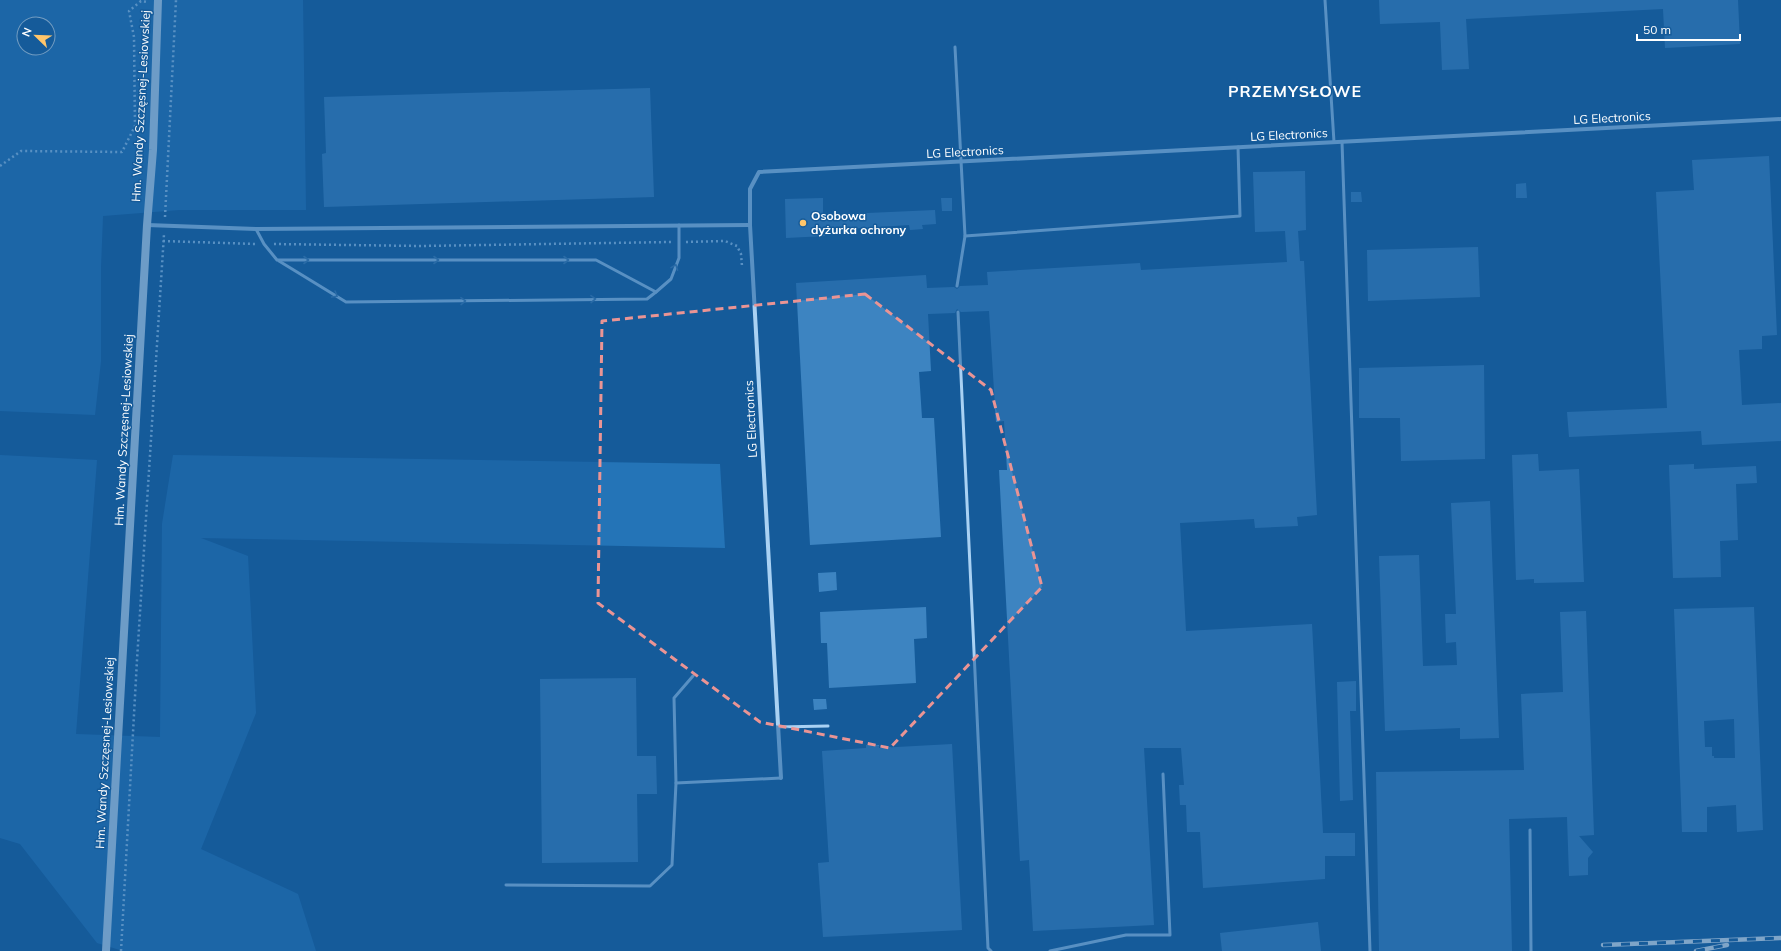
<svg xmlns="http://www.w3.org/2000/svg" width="1781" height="951" viewBox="0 0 1781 951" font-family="Mulish,sans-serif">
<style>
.green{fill:#2474b7;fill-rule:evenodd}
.building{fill:#3d84c1;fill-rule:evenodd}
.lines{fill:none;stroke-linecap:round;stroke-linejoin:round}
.path{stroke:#a9d1f3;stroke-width:2.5;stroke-dasharray:2 3;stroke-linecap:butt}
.lane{stroke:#a9d1f3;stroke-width:3}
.street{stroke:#a9d1f3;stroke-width:4}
.secondary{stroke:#d8ebfc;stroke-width:8}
.rail-casing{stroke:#fff;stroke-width:4.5}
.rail{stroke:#155b9a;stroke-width:3;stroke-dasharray:9;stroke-linecap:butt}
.oneway{stroke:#417eb5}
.marked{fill:none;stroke:#ea9494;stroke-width:3;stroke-dasharray:8 5;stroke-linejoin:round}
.poi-dot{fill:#ffc66b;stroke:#155b9a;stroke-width:1.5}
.labels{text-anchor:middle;stroke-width:3;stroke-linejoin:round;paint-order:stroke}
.street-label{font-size:12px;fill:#fff;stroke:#155b9a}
.poi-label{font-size:12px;font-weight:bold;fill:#fff;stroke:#155b9a;text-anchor:start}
.district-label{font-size:16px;font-weight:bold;letter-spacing:1px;fill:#fff;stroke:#155b9a}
</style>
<rect width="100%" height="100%" fill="#155b9a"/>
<!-- green -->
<g class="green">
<path d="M0 0H303L306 210H179L103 216 101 267V361L95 415 0 411ZM24 24H48V48H24Z"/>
<polygon points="0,455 97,460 76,734 160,737 162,524 173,455 720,464 725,548 201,538 248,556 256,713 201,849 298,894 316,951 123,951 97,943 20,844 0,838"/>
</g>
<!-- building -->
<g class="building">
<polygon points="1379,0 1738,0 1740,44 1665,48 1663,9 1466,19 1469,69 1442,70 1440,22 1380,24"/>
<polygon points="650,88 654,197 324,207 322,154 326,153 324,97"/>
<polygon points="1769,156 1777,335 1762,336 1762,349 1739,350 1742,405 1781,403 1781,441 1702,445 1701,431 1569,437 1567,412 1667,408 1656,192 1694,190 1692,160"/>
<polygon points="1305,171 1306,230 1298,231 1300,261 1304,261 1317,515 1297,517 1298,526 1255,528 1254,519 1180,523 1186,631 1312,624 1323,833 1355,833 1355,856 1325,856 1325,879 1203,888 1200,832 1187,832 1186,805 1180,805 1179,785 1184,785 1181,748 1144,748 1154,925 1033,931 1029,860 1020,861 999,470 1007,470 1004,421 996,422 989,311 961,312 957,309 955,313 928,314 931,371 919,372 922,418 934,418 941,537 810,545 796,283 926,275 927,288 954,287 957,289 960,286 988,285 987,272 1140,263 1141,270 1287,262 1285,231 1255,232 1253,172"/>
<polygon points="1526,183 1527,198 1516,198 1516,184"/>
<polygon points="1351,192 1361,192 1362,202 1351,202"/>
<polygon points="823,198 823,215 935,210 936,224 922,225 923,229 910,230 909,225 848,229 848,233 825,234 825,236 786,238 785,199"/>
<polygon points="941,198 952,198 952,211 942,211"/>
<polygon points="1478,247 1480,297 1368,301 1367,250"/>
<polygon points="1484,365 1485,459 1401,461 1400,418 1359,418 1359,368"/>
<polygon points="1538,454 1539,471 1579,469 1584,582 1534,583 1534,579 1516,580 1512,455"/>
<polygon points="1694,464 1694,469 1756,466 1757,483 1736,484 1738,540 1720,541 1721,577 1673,578 1669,465"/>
<polygon points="1490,501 1499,738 1460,739 1460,728 1385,731 1379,556 1419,555 1423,666 1457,665 1456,642 1446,643 1445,614 1456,614 1451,503"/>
<polygon points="836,572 837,590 819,592 818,573"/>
<polygon points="926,607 927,638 914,639 916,683 829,688 827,643 821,643 820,612"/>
<path d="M1754 607 1763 830 1737 832 1736 805 1707 807V832H1682L1674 609ZM1734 719 1735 758H1714V756H1712V747H1705L1704 721Z"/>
<polygon points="1586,611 1594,835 1579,836 1593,852 1588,858 1588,875 1569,876 1567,817 1509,819 1512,951 1379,951 1376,772 1524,770 1521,694 1563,692 1560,612"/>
<polygon points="636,678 637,756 656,756 657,794 637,794 638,862 542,863 540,679"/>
<polygon points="1356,681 1356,711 1350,711 1353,800 1340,801 1337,682"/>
<polygon points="813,699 826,699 827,709 814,710"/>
<polygon points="952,744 962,930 823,937 818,863 829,862 822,751 866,748 866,745 879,745 879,748"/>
<polygon points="1318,922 1321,951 1222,951 1220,933"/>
</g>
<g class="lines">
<!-- path -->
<g class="path">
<polyline points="0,166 21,151 122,152 135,126 134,37 129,11 141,1 147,2"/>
<polyline points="165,217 176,0"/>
<polyline points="163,241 255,244"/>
<polyline points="686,242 725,241 737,246 741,254 742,266"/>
<polyline points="274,244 421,246 671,242"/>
<polyline points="121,951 137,660 164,234"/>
</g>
<!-- lane -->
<g class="lane">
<polyline points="1325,0 1334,142"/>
<polyline points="955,47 965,236 957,286"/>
<polyline points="1342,142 1370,951"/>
<polyline points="256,229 264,244 277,260 596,260 656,292 671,279 679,258 679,225"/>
<polyline points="965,236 1240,216 1238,147"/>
<polyline points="279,261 346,302 647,299 656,292"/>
<polyline points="958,312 988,948 991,951"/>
<polyline points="778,727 828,726"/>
<polyline points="676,783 781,778"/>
<polyline points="1530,830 1531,951"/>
<polyline points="506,885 650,886 672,865 676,783 674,698 693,676"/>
<polyline points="1050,951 1126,935 1170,935 1163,774"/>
</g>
<!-- street -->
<g class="street">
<polyline points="147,225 256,229 750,225"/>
<polyline points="781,778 750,225 750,189 759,172 1781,119"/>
</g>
<!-- secondary -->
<polyline class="secondary" points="106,951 147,225 153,150 158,0"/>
<defs>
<g id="rail">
<polyline points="1603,945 1781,938"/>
<polyline points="1696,951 1727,945"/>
</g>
</defs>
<!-- rail casing -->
<use href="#rail" class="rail-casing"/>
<!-- rail -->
<use href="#rail" class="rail"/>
</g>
<!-- one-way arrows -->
<defs><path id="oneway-chevron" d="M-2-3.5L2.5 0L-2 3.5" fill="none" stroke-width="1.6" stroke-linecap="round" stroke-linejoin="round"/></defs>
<g class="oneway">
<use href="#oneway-chevron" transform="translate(306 260)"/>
<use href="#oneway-chevron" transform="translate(436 260)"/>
<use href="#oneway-chevron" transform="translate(566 260)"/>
<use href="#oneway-chevron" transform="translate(675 267) rotate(-69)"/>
<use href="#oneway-chevron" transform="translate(335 295) rotate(31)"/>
<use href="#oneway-chevron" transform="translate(593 299) rotate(-1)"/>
<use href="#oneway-chevron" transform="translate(463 301) rotate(-1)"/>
</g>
<!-- marked area -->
<path d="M0 0H1781V951H0ZM865 294 991 390 1042 587 890 748 760 722 598 603 602 321Z" fill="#155b9a" fill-opacity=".55" fill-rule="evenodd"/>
<path class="marked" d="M865 294 991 390 1042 587 890 748 760 722 598 603 602 321Z"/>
<!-- markers -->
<circle class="poi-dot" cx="803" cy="223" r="4"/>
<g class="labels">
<!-- street labels -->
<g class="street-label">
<text transform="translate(141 106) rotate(-87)" y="4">Hm. Wandy Szczęsnej-Lesiowskiej</text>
<text transform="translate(1612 118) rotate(-3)" y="4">LG Electronics</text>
<text transform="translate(1289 135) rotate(-3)" y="4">LG Electronics</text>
<text transform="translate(965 152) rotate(-3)" y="4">LG Electronics</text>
<text transform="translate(751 419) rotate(-93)" y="4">LG Electronics</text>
<text transform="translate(124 430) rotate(-87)" y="4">Hm. Wandy Szczęsnej-Lesiowskiej</text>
<text transform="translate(105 753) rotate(-87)" y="4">Hm. Wandy Szczęsnej-Lesiowskiej</text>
</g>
<!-- poi labels -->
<g class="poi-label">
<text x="811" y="220">Osobowa<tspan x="811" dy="14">dyżurka ochrony</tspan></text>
</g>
<!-- district labels -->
<g class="district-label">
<text x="1295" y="97">PRZEMYSŁOWE</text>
</g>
</g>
<!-- north arrow -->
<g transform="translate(36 36) rotate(293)"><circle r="19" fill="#155b9a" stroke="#739dc2"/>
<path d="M0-3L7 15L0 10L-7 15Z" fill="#ffc66b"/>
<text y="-6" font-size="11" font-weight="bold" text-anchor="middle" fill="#ffffff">N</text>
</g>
<!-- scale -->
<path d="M1637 34v6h103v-6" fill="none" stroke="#ffffff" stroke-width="2"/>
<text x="1643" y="34" font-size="12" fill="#ffffff" stroke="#155b9a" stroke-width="3" paint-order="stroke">50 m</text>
</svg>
